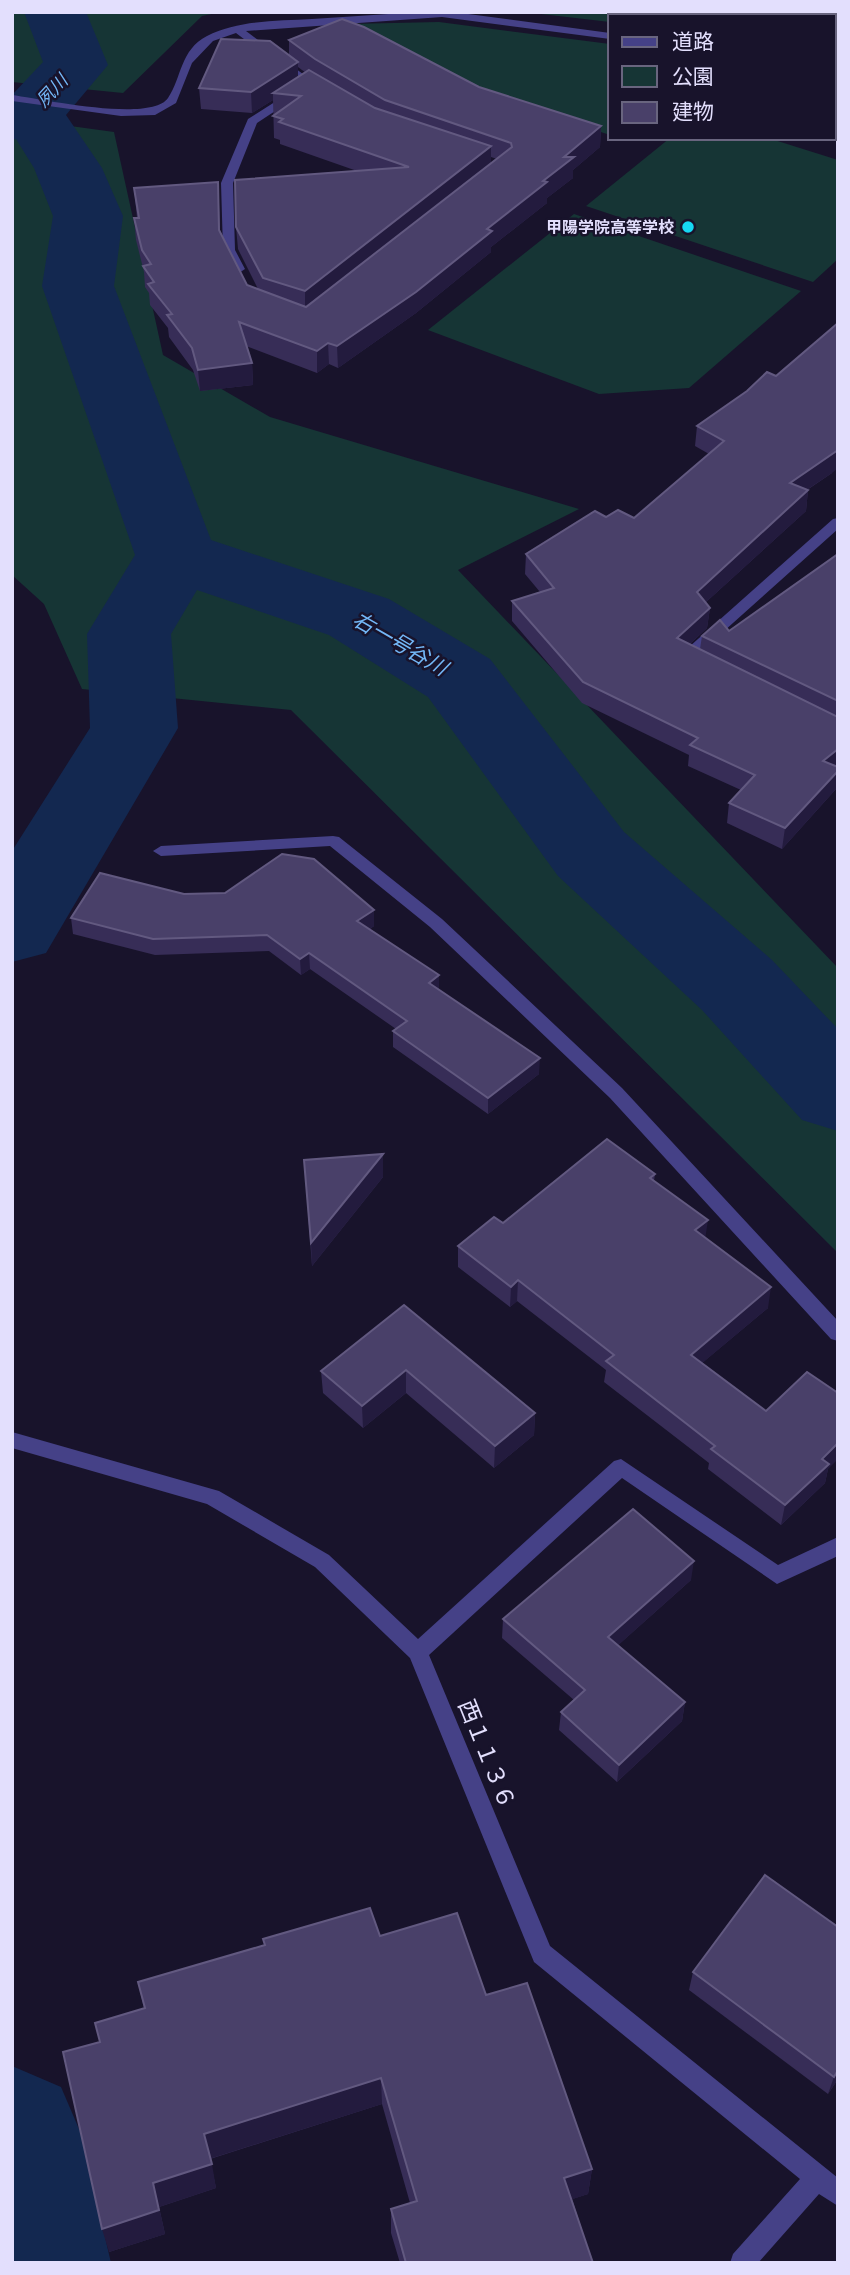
<svg xmlns="http://www.w3.org/2000/svg" width="850" height="2275" viewBox="0 0 850 2275" font-family="'Fira Sans','Noto Sans JP',sans-serif">
<style>
.green{fill:#163535}
.lines{fill:none;stroke-linecap:round;stroke-linejoin:round}
.river{fill:#132850;fill-rule:evenodd}
.minor{fill:#454187;fill-rule:evenodd}
.wall{fill:#372d57;fill-rule:evenodd}
.shaded-wall{fill:#231b3e}
.building{fill:#494069;stroke:#625980;stroke-width:2}
.poi-dot{fill:#16d7f2;stroke:#18132b;stroke-width:2.5}
.labels{text-anchor:middle;stroke-width:5;stroke-linejoin:round;paint-order:stroke}
.far-poi-label{font-size:16px;font-weight:bold;fill:#e3dffd;stroke:#18132b;text-anchor:end}
.far-water-label{font-size:18px;font-style:italic;fill:#73b7f7;stroke:#18132b}
.water-label{font-size:21px;font-style:italic;fill:#73b7f7;stroke:#18132b}
.near-street-label{font-size:23px;fill:#e3dffd;stroke:#18132b}
</style>
<rect width="100%" height="100%" fill="#18132b"/>
<!-- green -->
<g class="green">
<polygon points="12,12 221,12 202,16 123,93 12,82"/>
<polygon points="524,12 838,12 838,59 834,59 834,16 610,16 610,22"/>
<polygon points="439,22 610,44 610,135 444,81 348,24"/>
<polygon points="12,118 114,132 163,355 270,417 579,509 458,570 838,968 838,1253 291,710 82,689 44,604 12,575"/>
<polygon points="670,138 768,138 838,160 838,259 813,282 586,206"/>
<polygon points="574,214 801,291 689,388 599,394 428,330"/>
</g>
<g class="lines">
<!-- river -->
<g class="river">
<polygon points="24,12 86,12 108,65 66,115 102,168 123,216 114,286 211,540 389,599 490,659 624,832 772,960 838,1029 838,1131 802,1120 702,1010 558,876 428,697 329,635 197,590 171,634 178,728 46,953 12,962 12,851 90,728 87,634 135,555 42,286 53,216 34,168 16,139 12,140 12,95 43,62"/>
<polygon points="12,2066 61,2087 82,2136 111,2263 12,2263"/>
</g>
<!-- minor -->
<g class="minor">
<path d="M419 12H453L610 33V39L442 17 246 31 316 84 257 123 233 183 235 250 245 269 239 273 235 272 223 250 221 183 248 119 303 84 236 33 213 41 192 63 176 103 155 115 121 116 12 101V95C42 99 151 123 168 98 182 77 180 50 207 36 238 20 278 21 312 19 348 17 383 14 419 12Z"/>
<polygon points="834,70 838,71 838,77 834,76"/>
<path d="M838 518V529L695 657 700 661 698 664C691 666 682 664 678 658L680 655 833 519Z"/>
<polygon points="333,836 339,837 442,919 622,1088 838,1321 838,1341 831,1339 610,1098 430,927 330,846 161,856 153,851 161,846"/>
<polygon points="12,1432 219,1491 329,1555 418,1639 614,1461 621,1459 778,1565 838,1537 838,1556 777,1584 622,1478 429,1655 550,1946 838,2178 838,2206 819,2194 758,2263 730,2263 733,2254 800,2179 534,1962 410,1658 315,1567 207,1504 12,1448"/>
</g>
</g>
<!-- wall -->
<g class="wall">
<path d="M289 40 479 87 601 126 600 147 573 170V178L547 198V203L491 247V252L416 313 338 368 329 364 317 373 246 346 252 363 253 385 200 391 193 370 169 337 168 328 150 305 149 293 145 287 144 272 136 240 134 218H137L134 188 219 203 220 231 247 285 258 289 238 249 236 227 357 171 280 144V140L274 138 273 100 252 113 201 109 199 88 289 56ZM298 67 306 73 298 77ZM491 157 497 159 491 164Z"/>
<polygon points="697,426 832,473 807,490 808,490 806,511 705,603 710,608 707,628 690,644 700,649 702,636 729,631 838,554 838,781 836,789 782,849 727,823 729,803 741,790 688,766 689,755 582,703 512,621 512,601 540,592 525,574 526,554 606,517 634,518 709,454 695,446"/>
<polygon points="184,894 374,926 370,929 439,975 439,989 539,1074 488,1114 393,1047 393,1031 396,1029 310,969 301,975 269,951 155,955 73,934 71,918"/>
<polygon points="383,1154 383,1177 312,1266 304,1160"/>
<polygon points="655,1174 654,1181 768,1308 702,1363 828,1469 825,1483 781,1525 708,1469 709,1463 604,1382 606,1370 517,1301 510,1307 458,1267 458,1246 503,1223"/>
<polygon points="404,1305 535,1413 534,1435 494,1468 406,1393 363,1428 323,1393 321,1371"/>
<polygon points="691,1580 617,1646 685,1702 682,1721 617,1782 559,1730 561,1712 574,1700 502,1638 503,1619"/>
<polygon points="380,1936 486,1995 592,2169 588,2194 572,2199 593,2263 400,2263 391,2233 391,2209 410,2203 382,2104 210,2159 216,2188 159,2207 165,2234 109,2252 100,2042 144,2009 138,1982 264,1945 263,1939"/>
<polygon points="693,1972 838,2079 828,2094 689,1990"/>
</g>
<!-- shaded-wall -->
<g class="shaded-wall">
<polygon points="298,62 298,84 273,93 273,100 252,113 251,92"/>
<polygon points="601,126 600,147 573,170 573,178 547,198 547,203 491,247 491,252 416,313 338,368 337,346 487,229 564,157"/>
<polygon points="491,146 491,168 305,314 305,291"/>
<polygon points="328,343 329,364 317,373 317,351"/>
<polygon points="252,363 253,385 200,391 198,370"/>
<polygon points="838,450 838,468 832,473 787,503 790,483"/>
<polygon points="808,490 806,511 695,612 697,592"/>
<polygon points="710,608 707,628 675,658 677,638"/>
<polygon points="838,749 838,767 823,761"/>
<polygon points="838,771 836,789 782,849 785,828"/>
<polygon points="374,910 374,926 358,937 357,921"/>
<polygon points="309,953 310,969 301,975 300,959"/>
<polygon points="439,975 439,991 429,983"/>
<polygon points="540,1058 539,1074 488,1114 488,1098"/>
<polygon points="383,1154 383,1177 312,1266 311,1243"/>
<polygon points="708,1220 705,1240 695,1230"/>
<polygon points="518,1280 517,1301 510,1307 511,1287"/>
<polygon points="771,1287 768,1308 688,1375 691,1355"/>
<polygon points="406,1370 406,1393 363,1428 362,1406"/>
<polygon points="535,1413 534,1435 494,1468 495,1446"/>
<polygon points="838,1443 838,1459 828,1469 825,1483 781,1525 785,1505 822,1459"/>
<polygon points="694,1561 691,1580 606,1656 608,1637"/>
<polygon points="685,1702 682,1721 617,1782 619,1765"/>
<polygon points="838,2070 838,2079 828,2094 834,2077"/>
<polygon points="381,2078 382,2104 209,2159 204,2134"/>
<polygon points="212,2164 216,2188 159,2207 165,2234 109,2252 102,2229 153,2183"/>
<polygon points="592,2169 588,2194 561,2203 564,2178"/>
</g>
<!-- building -->
<g class="building">
<polygon points="342,19 364,27 479,87 601,126 564,157 574,157 543,181 547,182 487,229 492,231 416,292 337,346 328,343 317,351 239,322 252,363 198,370 192,348 167,315 172,314 148,284 154,282 143,266 151,264 142,250 134,218 139,218 134,188 218,182 219,230 247,285 306,307 512,147 511,143 385,100 315,59 289,40"/>
<polygon points="221,39 270,41 298,62 251,92 199,88"/>
<polygon points="309,70 375,108 491,146 305,291 263,278 236,227 235,180 409,167 279,122 283,119 273,116 301,96 273,93"/>
<polygon points="838,323 838,450 790,483 808,490 697,592 710,608 677,638 838,717 838,749 823,761 838,767 838,771 785,828 729,803 755,775 690,745 698,738 583,682 512,601 554,588 526,554 595,511 606,517 618,510 634,518 724,441 697,426 747,391 767,372 776,376"/>
<polygon points="838,554 838,701 702,636 720,620 729,631"/>
<polygon points="282,854 314,859 374,910 357,921 439,975 429,983 540,1058 488,1098 393,1031 407,1021 309,953 300,959 267,935 153,939 71,918 100,873 184,894 225,893"/>
<polygon points="607,1139 655,1174 650,1178 708,1220 695,1230 771,1287 691,1355 766,1411 807,1372 838,1393 838,1443 822,1459 829,1464 785,1505 711,1449 715,1446 606,1361 614,1355 518,1280 511,1287 458,1246 494,1217 503,1223"/>
<polygon points="383,1154 311,1243 304,1160"/>
<polygon points="404,1305 535,1413 495,1446 406,1370 362,1406 321,1371"/>
<polygon points="633,1509 694,1561 608,1637 685,1702 619,1765 561,1712 585,1690 503,1619"/>
<polygon points="765,1875 838,1927 838,2070 834,2077 693,1972"/>
<polygon points="370,1908 380,1936 457,1913 486,1995 527,1983 592,2169 564,2178 593,2263 406,2263 391,2209 417,2201 381,2078 204,2134 212,2164 153,2183 159,2210 102,2229 63,2052 100,2042 95,2023 145,2008 138,1982 265,1945 263,1939"/>
</g>
<!-- markers -->
<circle class="poi-dot" cx="688" cy="227" r="7"/>
<g class="labels">
<!-- far-poi labels -->
<g class="far-poi-label">
<text x="674" y="233">甲陽学院高等学校</text>
</g>
<!-- far-water labels -->
<g class="far-water-label">
<text transform="translate(52 91) rotate(-47)" y="6">夙川</text>
</g>
<!-- water labels -->
<g class="water-label">
<text transform="translate(400 644) rotate(30)" y="7">右一号谷川</text>
</g>
<!-- near-street labels -->
<g class="near-street-label">
<text transform="translate(487 1754) rotate(68)" y="8">西１１３６</text>
</g>
</g>
<!-- border -->
<rect width="850" height="2275" fill="none" stroke="#e3dffd" stroke-width="28"/>
<!-- legend -->
<rect x="608" y="14" width="228" height="126" fill="#18132b" stroke="#69657f" stroke-width="2"/>
<rect x="622" y="37" width="35" height="10" fill="#454187" stroke="#69657f" stroke-width="2"/>
<text x="672" y="49" font-size="21" fill="#e3dffd">道路</text>
<rect x="622" y="66" width="35" height="21" fill="#163535" stroke="#69657f" stroke-width="2"/>
<text x="672" y="84" font-size="21" fill="#e3dffd">公園</text>
<rect x="622" y="102" width="35" height="21" fill="#494069" stroke="#69657f" stroke-width="2"/>
<text x="672" y="119" font-size="21" fill="#e3dffd">建物</text>
</svg>
